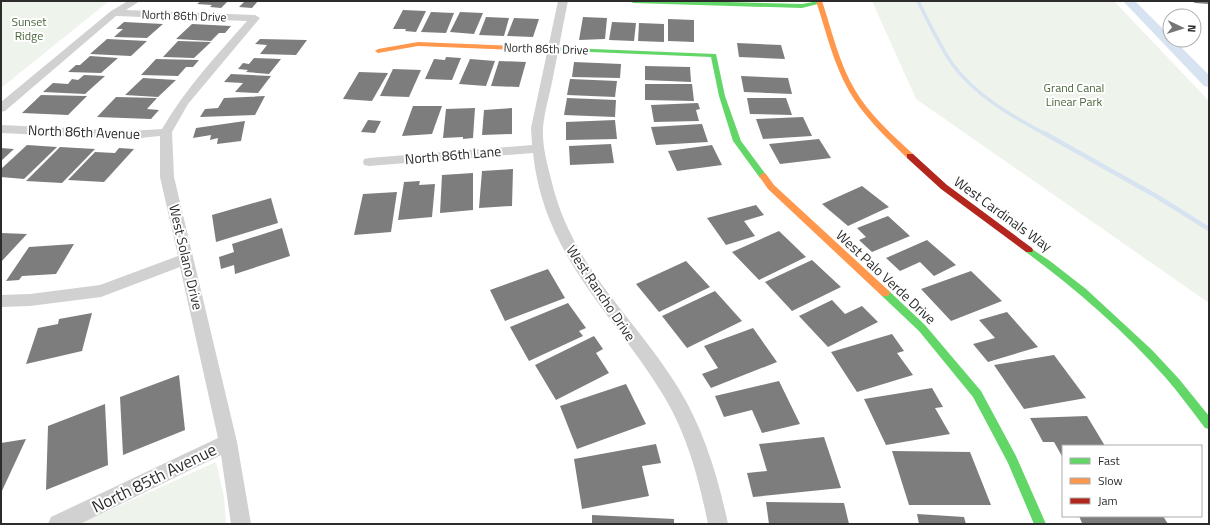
<svg xmlns="http://www.w3.org/2000/svg" width="1210" height="525" viewBox="0 0 1210 525" font-family="'Titillium Web',sans-serif">
<style>
.green{fill:#eef3eb}
.lines{fill:none;stroke-linecap:round;stroke-linejoin:round}
.stream-far1{stroke:#d7e3f0;stroke-width:3.5}
.stream{stroke:#d7e3f0;stroke-width:4.5}
.canal{fill:#d7e3f0;fill-rule:evenodd}
.building{fill:#7d7d7d}
.street{fill:#d1d1d1;fill-rule:evenodd}
.fast{fill:#63d668;fill-rule:evenodd}
.slow{fill:#ff974d;fill-rule:evenodd}
.jam{fill:#b3261e;fill-rule:evenodd}
.labels{text-anchor:middle;stroke-width:4;stroke-linejoin:round;paint-order:stroke}
.far-street-label{font-size:12px;fill:#2c2c2c;stroke:#fff}
.far-park-label{font-size:12px;fill:#4a663b;stroke:#fff}
.street-label{font-size:14px;fill:#2c2c2c;stroke:#fff}
.near-street-label{font-size:17px;fill:#2c2c2c;stroke:#fff}
</style>
<rect width="100%" height="100%" fill="#fff"/>
<!-- green -->
<g class="green">
<polygon points="1,1 109,1 1,88"/>
<polygon points="872,1 1114,1 1209,101 1209,303 916,99"/>
<polygon points="216,462 224,497 226,524 79,524"/>
</g>
<g class="lines">
<!-- stream-far1 -->
<path class="stream-far1" d="M918 1C929 23 939 45 953 65 976 96 1012 116 1045 134"/>
<!-- stream -->
<polyline class="stream" points="1044,133 1156,196 1209,229"/>
<!-- canal -->
<polygon class="canal" points="1123,1 1135,1 1170,36 1170,40 1174,40 1209,75 1209,87 1204,86"/>
</g>
<!-- building -->
<g class="building">
<polygon points="201,1 228,1 221,8 210,7 212,5 197,4"/>
<polygon points="245,1 258,1 252,8 239,7"/>
<polygon points="1192,1 1209,1 1209,4 1195,3"/>
<polygon points="403,10 426,11 416,32 405,31 406,29 393,29"/>
<polygon points="431,12 454,13 446,33 421,32"/>
<polygon points="460,12 483,13 474,34 450,32"/>
<polygon points="486,17 509,18 504,36 479,35"/>
<polygon points="583,17 607,18 605,39 579,40"/>
<polygon points="514,18 539,19 533,37 507,36"/>
<polygon points="668,19 694,20 694,42 668,41"/>
<polygon points="124,22 163,24 147,38 114,37 123,29 116,29"/>
<polygon points="612,22 636,23 634,41 609,40"/>
<polygon points="639,23 664,24 664,42 638,41"/>
<polygon points="192,24 231,26 225,33 219,33 211,41 176,39"/>
<polygon points="107,39 147,41 131,56 90,54"/>
<polygon points="260,39 307,40 296,55 260,54 267,45 255,44"/>
<polygon points="178,41 211,42 194,58 163,57"/>
<polygon points="737,43 781,45 785,59 739,57"/>
<polygon points="90,56 118,58 101,73 68,72 76,65 80,65"/>
<polygon points="446,57 461,58 452,80 425,79 434,59 445,60"/>
<polygon points="254,58 281,59 269,74 246,72 248,70 238,69 243,63 249,64"/>
<polygon points="156,59 199,60 193,67 186,67 178,76 141,75"/>
<polygon points="470,59 495,61 486,86 459,84"/>
<polygon points="499,61 526,62 519,87 491,86"/>
<polygon points="574,62 621,64 620,78 572,77"/>
<polygon points="645,66 690,67 691,82 645,80"/>
<polygon points="393,69 421,70 409,97 380,96"/>
<polygon points="359,72 388,73 372,101 343,99"/>
<polygon points="231,74 271,76 258,93 235,92 243,83 224,82"/>
<polygon points="84,75 105,76 85,94 43,92 53,83 68,84 72,79 78,80"/>
<polygon points="741,76 788,78 792,94 744,92"/>
<polygon points="143,78 176,80 158,97 125,95"/>
<polygon points="570,79 617,81 615,97 567,95"/>
<polygon points="645,84 692,84 694,101 645,100"/>
<polygon points="41,95 87,96 68,115 22,113"/>
<polygon points="265,96 255,115 200,117 205,109 218,108 224,98"/>
<polygon points="116,97 157,98 147,109 159,110 151,119 97,117"/>
<polygon points="567,98 616,100 615,117 564,115"/>
<polygon points="747,98 786,98 792,115 750,114"/>
<polygon points="698,103 700,109 696,110 699,121 654,122 651,105"/>
<polygon points="413,106 442,106 432,134 402,136"/>
<polygon points="475,108 473,138 463,139 463,137 443,138 446,109"/>
<polygon points="512,108 512,134 482,135 484,110"/>
<polygon points="803,117 812,136 763,139 756,119"/>
<polygon points="368,120 381,121 375,133 361,132"/>
<polygon points="615,120 617,139 566,140 566,122"/>
<polygon points="245,121 241,141 217,144 218,138 210,140 211,135 193,138 196,128"/>
<polygon points="702,124 708,142 656,145 651,127"/>
<polygon points="819,139 831,158 780,164 769,144"/>
<polygon points="611,144 614,163 570,165 569,146"/>
<polygon points="27,145 57,147 24,179 1,177 1,169"/>
<polygon points="712,145 722,165 677,171 668,151"/>
<polygon points="60,147 95,149 62,183 26,181"/>
<polygon points="1,148 14,149 1,161"/>
<polygon points="119,148 134,149 104,182 68,180 95,152 115,153"/>
<polygon points="513,169 512,206 479,208 482,171"/>
<polygon points="473,173 473,210 440,213 442,175"/>
<polygon points="420,181 419,185 435,184 432,217 398,220 404,182"/>
<polygon points="862,186 889,207 848,226 822,204"/>
<polygon points="397,192 391,232 354,235 363,194"/>
<polygon points="271,198 278,223 216,242 212,215"/>
<polygon points="756,205 764,215 744,221 755,236 726,245 707,218"/>
<polygon points="888,216 910,236 872,252 859,240 866,237 857,228"/>
<polygon points="282,228 290,256 235,274 234,265 221,269 219,257 234,252 232,244"/>
<polygon points="779,231 806,257 759,280 732,252"/>
<polygon points="1,233 27,234 1,262"/>
<polygon points="927,240 956,265 934,276 920,262 900,271 886,258"/>
<polygon points="74,244 56,274 22,276 19,280 6,281 29,247"/>
<polygon points="812,260 841,287 792,311 765,282"/>
<polygon points="686,261 710,287 659,312 636,284"/>
<polygon points="548,269 565,298 505,321 490,290"/>
<polygon points="971,271 1002,301 951,321 921,289"/>
<polygon points="715,291 742,321 687,348 662,316"/>
<polygon points="832,300 845,314 862,306 878,322 828,347 799,316"/>
<polygon points="568,303 586,328 579,331 583,336 529,361 510,327"/>
<polygon points="1007,312 1038,347 988,362 973,344 995,338 979,320"/>
<polygon points="92,313 82,351 26,364 38,328 58,324 59,319"/>
<polygon points="753,328 777,362 711,388 702,374 718,368 704,346"/>
<polygon points="892,334 904,351 897,353 913,375 857,392 831,352"/>
<polygon points="594,336 603,349 596,353 609,373 556,400 535,365"/>
<polygon points="1054,355 1086,398 1024,409 994,365"/>
<polygon points="179,375 185,430 123,455 120,397"/>
<polygon points="779,381 800,424 762,433 752,410 724,417 715,396"/>
<polygon points="626,384 646,424 577,449 560,406"/>
<polygon points="932,388 943,407 935,408 950,434 886,445 864,399"/>
<polygon points="105,404 108,465 46,490 48,426"/>
<polygon points="1087,416 1105,446 1063,446 1063,458 1054,442 1043,442 1030,418"/>
<polygon points="824,437 841,488 753,497 747,473 767,471 759,444"/>
<polygon points="26,439 1,493 1,443"/>
<polygon points="656,444 661,463 642,466 649,496 582,509 574,459"/>
<polygon points="892,451 970,452 991,505 909,505"/>
<polygon points="766,502 844,503 849,524 769,524"/>
<polygon points="917,514 964,517 966,524 919,524"/>
<polygon points="592,515 674,519 674,524 592,524"/>
<polygon points="1079,516 1163,516 1168,524 1082,523"/>
</g>
<g class="lines">
<!-- street -->
<g class="street">
<path d="M128 1H140L126 10 255 15 260 18 188 104 172 132 174 177 237 442 251 524H231L221 455 80 524H48L51 517 218 438 180 267 101 297 30 306 1 307V295L30 294 100 285 178 256 160 177V136L130 139 1 133V125L130 131 162 129C186 88 216 56 247 21L116 16 5 111 1 112V102L111 11Z"/>
<path d="M558 1H568C562 30 557 58 551 87 548 100 544 115 543 128 542 145 547 163 551 179 572 269 633 314 679 389 704 430 718 477 728 524H708C699 480 688 437 665 398 615 314 544 258 533 153L369 166 364 165 363 162 364 159 369 158 532 145 531 128Z"/>
</g>
<!-- fast -->
<g class="fast">
<polygon points="630,1 692,1 802,4 819,1 822,3 802,8 633,3"/>
<polygon points="544,47 716,54 725,96 741,141 767,176 763,179 760,178 733,141 719,96 711,57 542,50 542,48"/>
<path d="M1029 247 1050 261 1086 289 1152 350 1179 379 1209 416V429L1205 428C1192 411 1179 393 1165 377 1124 331 1076 289 1026 252L1025 250Z"/>
<polygon points="885,289 888,290 925,325 981,391 1016,456 1046,524 1034,524 1008,463 973,397 919,331 882,296 880,293 882,290"/>
</g>
<!-- slow -->
<g class="slow">
<path d="M816 1H822C832 31 839 63 855 90 870 115 892 135 913 154V158H907C886 137 864 117 849 91 833 63 826 31 816 1Z"/>
<polygon points="418,42 544,47 547,49 544,51 418,46 378,53 375,51 378,49"/>
<polygon points="763,173 766,174 774,185 888,290 890,293 888,296 882,296 768,189 759,176"/>
</g>
<!-- jam -->
<polygon class="jam" points="907,154 913,154 947,185 1032,248 1033,250 1032,252 1026,252 941,189 907,158"/>
</g>
<g class="labels">
<!-- far-street labels -->
<g class="far-street-label">
<text transform="translate(184 16) rotate(2)" y="4">North 86th Drive</text>
<text transform="translate(546 49) rotate(2)" y="4">North 86th Drive</text>
</g>
<!-- far-park labels -->
<g class="far-park-label">
<text x="29" y="26">Sunset<tspan x="29" dy="14">Ridge</tspan></text>
<text x="1074" y="92">Grand Canal<tspan x="1074" dy="14">Linear Park</tspan></text>
</g>
<!-- street labels -->
<g class="street-label">
<text transform="translate(84 132) rotate(2)" y="5">North 86th Avenue</text>
<text transform="translate(453 155) rotate(-5)" y="5">North 86th Lane</text>
<text transform="translate(1003 214) rotate(36)" y="5">West Cardinals Way</text>
<text transform="translate(186 257) rotate(77)" y="5">West Solano Drive</text>
<text transform="translate(886 277) rotate(43)" y="5">West Palo Verde Drive</text>
<text transform="translate(601 293) rotate(56)" y="5">West Rancho Drive</text>
</g>
<!-- near-street labels -->
<g class="near-street-label">
<text transform="translate(154 478) rotate(-26)" y="6">North 85th Avenue</text>
</g>
</g>
<!-- border -->
<rect width="1210" height="525" fill="none" stroke="#2c2c2c" stroke-width="4"/>
<!-- legend -->
<rect x="1062" y="445" width="140" height="72" fill="#ffffff" stroke="#ababab"/>
<rect x="1070" y="458" width="20" height="6" fill="#63d668" stroke="#ababab"/>
<text x="1098" y="465" font-size="12" fill="#2c2c2c">Fast</text>
<rect x="1070" y="478" width="20" height="6" fill="#ff974d" stroke="#ababab"/>
<text x="1098" y="485" font-size="12" fill="#2c2c2c">Slow</text>
<rect x="1070" y="498" width="20" height="6" fill="#b3261e" stroke="#ababab"/>
<text x="1098" y="505" font-size="12" fill="#2c2c2c">Jam</text>
<!-- north arrow -->
<g transform="translate(1182 28) rotate(94)"><circle r="19" fill="#ffffff" stroke="#ababab"/>
<path d="M0-3L7 15L0 10L-7 15Z" fill="#767676"/>
<text y="-6" font-size="11" font-weight="bold" text-anchor="middle" fill="#2c2c2c">N</text>
</g>
</svg>
